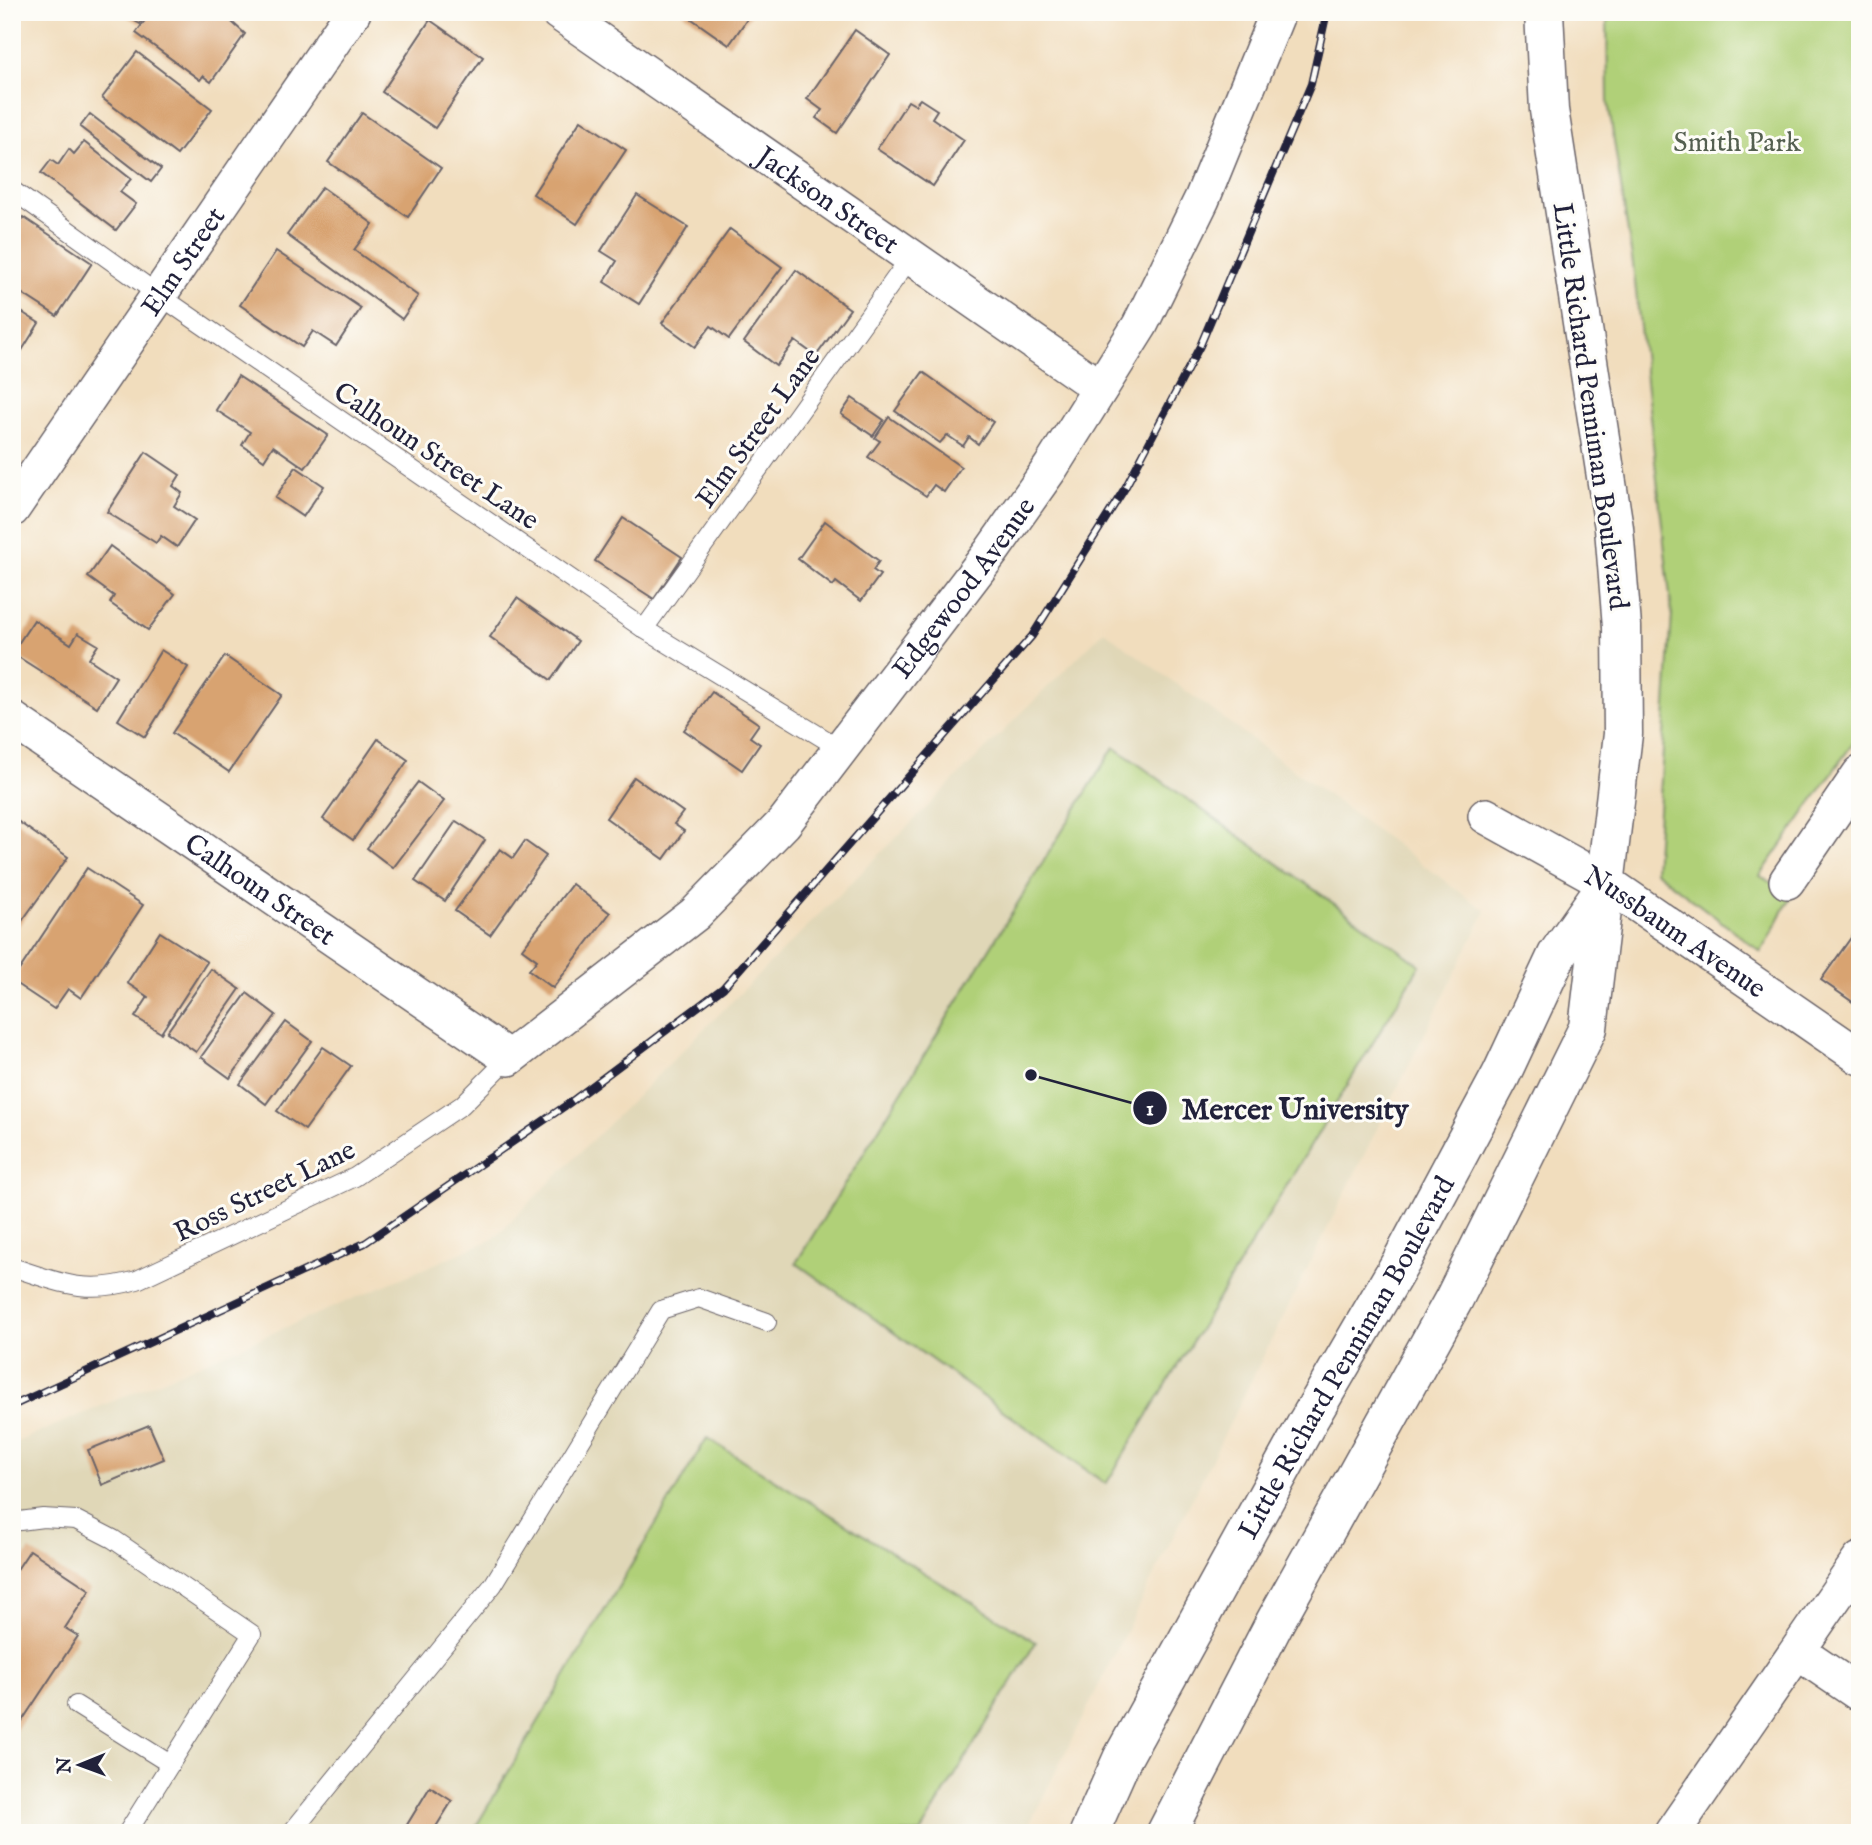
<svg xmlns="http://www.w3.org/2000/svg" width="1872" height="1845" viewBox="0 0 1872 1845" font-family="'IM FELL English',serif">
<style>
.built{fill:#e0d7b7}
.green{fill:#b0d078;stroke:#69795a;stroke-width:2}
.building{fill:#d8a371}
.lines{fill:none;stroke-linecap:round;stroke-linejoin:round}
.service-casing{stroke:#6a6368;stroke-width:20}
.minor-casing{stroke:#6a6368;stroke-width:38}
.tertiary-casing{stroke:#6a6368;stroke-width:41}
.service{stroke:#fff;stroke-width:18}
.minor{stroke:#fff;stroke-width:35}
.tertiary{stroke:#fff;stroke-width:38}
.rail-casing{stroke:#22223b;stroke-width:8}
.rail{stroke:#fdfcf7;stroke-width:5;stroke-dasharray:16;stroke-linecap:butt}
.labels{text-anchor:middle;stroke-width:6;stroke-linejoin:round;paint-order:stroke}
.park-label{font-size:28px;fill:#545f50;stroke:#fdfcf7}
.street-label{font-size:28px;fill:#22223b;stroke:#fdfcf7}
.leader{fill:none;stroke:#22223b;stroke-width:2.5}
.callout-dot{fill:#22223b;stroke:#fdfcf7;stroke-width:2.5}
.mark-label{font-size:21px;text-anchor:middle;font-weight:bold;fill:#fff}
.callout-label{font-size:30px;text-anchor:middle;font-weight:bold;fill:#22223b;stroke:#fdfcf7;stroke-width:6;stroke-linejoin:round;paint-order:stroke}
</style>
<rect width="100%" height="100%" fill="#fdfcf7"/>
<filter id="ink" filterUnits="userSpaceOnUse"><feTurbulence type="fractalNoise" baseFrequency=".0143" numOctaves="2"/><feDisplacementMap in="SourceGraphic" scale="14" xChannelSelector="R" yChannelSelector="G"/><feConvolveMatrix kernelMatrix="1 2 1 2 8 2 1 2 1" color-interpolation-filters="sRGB"/></filter>
<filter id="wash" filterUnits="userSpaceOnUse"><feTurbulence type="fractalNoise" baseFrequency=".00686" numOctaves="4" result="noise"/><feDisplacementMap in="SourceGraphic" scale="28" xChannelSelector="R" yChannelSelector="G"/><feGaussianBlur stdDeviation="1.57" result="paint"/><feColorMatrix in="noise" values="0 0 0 0 0 0 0 0 0 0 0 0 0 0 0 0 0 1.4 0 .05"/><feComposite in="paint" operator="in"/></filter>
<g filter="url(#wash)">
<rect width="100%" height="100%" fill="#f1ddbd"/>
<!-- built -->
<polygon class="built" points="1104,631 1486,911 1025,1833 12,1833 12,1444 493,1239"/>
<!-- green -->
<g class="green">
<polygon points="1607,12 1860,12 1860,733 1760,876 1792,895 1761,952 1655,871 1672,614 1633,265 1608,102"/>
<polygon points="1114,747 1420,965 1106,1484 796,1263"/>
<polygon points="707,1438 1036,1642 920,1833 472,1833"/>
</g>
<g id="blocks">
<!-- building -->
<g class="building">
<polygon points="125,12 147,12 140,24 124,15"/>
<polygon points="151,12 186,12 193,17 197,12 221,12 245,34 211,82 203,76 200,80 136,33"/>
<polygon points="682,12 752,12 729,45"/>
<polygon points="430,20 483,57 435,128 382,92"/>
<polygon points="855,30 890,55 837,133 816,118 822,110 807,99"/>
<polygon points="137,52 212,109 177,155 102,98"/>
<polygon points="920,99 937,110 932,118 964,140 933,186 877,149 908,101 915,105"/>
<polygon points="362,113 441,168 408,217 328,162"/>
<polygon points="90,114 161,169 151,182 80,127"/>
<polygon points="581,120 626,150 577,224 533,194"/>
<polygon points="84,142 131,179 120,192 136,204 116,230 41,173 51,160 58,165 69,149 74,154"/>
<polygon points="322,187 373,224 354,250 418,296 402,319 287,235"/>
<polygon points="637,195 688,227 639,304 604,282 617,261 601,251"/>
<polygon points="23,217 92,263 57,316 12,287 12,234"/>
<polygon points="730,229 782,267 729,339 711,326 695,347 662,323"/>
<polygon points="276,251 361,308 336,346 313,331 302,347 240,305"/>
<polygon points="796,270 850,309 816,356 795,341 776,366 744,342"/>
<polygon points="12,306 39,323 21,352 12,347"/>
<polygon points="923,372 993,422 978,444 969,437 963,446 947,435 940,443 895,411"/>
<polygon points="238,376 328,435 305,468 273,446 264,460 242,445 250,432 216,410"/>
<polygon points="852,398 884,420 873,436 841,414"/>
<polygon points="889,417 961,467 944,492 934,485 926,496 868,457 880,441 875,438"/>
<polygon points="146,452 180,475 173,486 182,493 174,506 195,520 177,547 161,536 156,543 107,512"/>
<polygon points="296,467 324,486 303,517 275,498"/>
<polygon points="623,518 682,557 654,599 595,561"/>
<polygon points="825,521 879,561 873,570 880,575 861,601 836,582 833,586 798,559"/>
<polygon points="110,546 175,594 148,630 110,603 114,596 88,577"/>
<polygon points="517,598 578,641 551,680 490,637"/>
<polygon points="34,620 71,644 78,633 98,645 89,659 116,677 97,707 12,653"/>
<polygon points="161,650 188,667 145,737 118,720"/>
<polygon points="225,656 282,695 229,772 172,733"/>
<polygon points="712,692 759,724 750,737 760,744 742,770 684,730"/>
<polygon points="378,739 408,760 353,840 323,819"/>
<polygon points="634,777 683,812 674,824 684,831 664,859 606,818"/>
<polygon points="418,782 444,801 393,868 367,848"/>
<polygon points="16,820 68,857 12,935 12,826"/>
<polygon points="456,821 485,840 445,901 415,881"/>
<polygon points="525,841 546,856 490,935 455,911 500,849 513,858"/>
<polygon points="87,868 143,905 81,998 68,989 54,1009 12,981"/>
<polygon points="572,884 610,913 553,988 529,970 537,960 522,949"/>
<polygon points="1860,925 1860,1007 1821,980"/>
<polygon points="160,932 207,962 161,1033 135,1017 148,997 127,983"/>
<polygon points="211,969 240,989 196,1052 167,1032"/>
<polygon points="247,993 276,1015 230,1078 201,1057"/>
<polygon points="286,1022 312,1041 266,1104 240,1084"/>
<polygon points="323,1047 351,1066 305,1130 277,1111"/>
<polygon points="149,1425 164,1459 102,1485 88,1450"/>
<polygon points="30,1550 90,1590 65,1628 78,1636 12,1736 12,1577"/>
<polygon points="430,1787 452,1801 432,1833 402,1833"/>
</g>
</g>
</g>
<g filter="url(#ink)">
<use href="#blocks" fill-opacity="0" stroke="#6a6368" stroke-width="2"/>
<g class="lines">
<defs>
<g id="service">
<polyline points="12,190 159,295 644,629 841,749"/>
<polyline points="644,629 912,255"/>
<path d="M12 1267C61 1283 86 1295 137 1280L355 1177 462 1105 509 1058"/>
<polyline points="12,1522 43,1518 76,1520 113,1539 252,1634 127,1833"/>
<polyline points="76,1705 170,1764"/>
<polyline points="291,1833 493,1585 661,1310 699,1298 767,1322"/>
</g>
<g id="minor">
<path id="s1" d="M558 12 1100 388"/>
<path id="s2" d="M12 509 353 12"/>
<path id="s3" d="M12 719 509 1058 695 914 784 823 991 552 1051 467 1140 325 1202 199 1278 12"/>
<path id="s4" d="M1486 816 1607 883 1860 1057"/>
<polyline points="1787,881 1860,774"/>
<polyline points="1798,1652 1860,1694"/>
<polyline points="1672,1833 1860,1560"/>
</g>
<g id="tertiary">
<path id="s5" d="M1089 1833 1122 1759 1308 1421 1401 1262 1501 1075 1557 955 1604 888"/>
<polyline points="1166,1833 1275,1622 1454,1299 1588,1028 1623,734 1622,627 1614,528 1549,110 1544,12"/>
</g>
</defs>
<!-- service casing -->
<use href="#service" class="service-casing"/>
<!-- minor casing -->
<use href="#minor" class="minor-casing"/>
<!-- tertiary casing -->
<use href="#tertiary" class="tertiary-casing"/>
<!-- service -->
<use href="#service" class="service"/>
<!-- minor -->
<use href="#minor" class="minor"/>
<!-- tertiary -->
<use href="#tertiary" class="tertiary"/>
<defs>
<polyline id="rail" points="12,1406 365,1243 568,1104 723,988 1032,636 1125,488 1200,346 1311,84 1327,12"/>
</defs>
<!-- rail casing -->
<use href="#rail" class="rail-casing"/>
<!-- rail -->
<use href="#rail" class="rail"/>
</g>
</g>
<g class="labels">
<!-- park labels -->
<g class="park-label">
<text x="1737" y="151">Smith Park</text>
</g>
<!-- street labels -->
<g class="street-label">
<text dy="10" stroke="none"><textPath href="#s1" startOffset="329">Jackson Street</textPath></text>
<text dy="10" stroke="none"><textPath href="#s2" startOffset="301">Elm Street</textPath></text>
<text transform="translate(1592 406) rotate(82)" y="10">Little Richard Penniman Boulevard</text>
<text transform="translate(757 427) rotate(-54)" y="10">Elm Street Lane</text>
<text transform="translate(437 455) rotate(34)" y="10">Calhoun Street Lane</text>
<text dy="10" stroke="none"><textPath href="#s3" startOffset="1260">Edgewood Avenue</textPath></text>
<text dy="10" stroke="none"><textPath href="#s3" startOffset="301">Calhoun Street</textPath></text>
<text dy="10" stroke="none"><textPath href="#s4" startOffset="222">Nussbaum Avenue</textPath></text>
<text transform="translate(264 1190) rotate(-26)" y="10">Ross Street Lane</text>
<text dy="10" stroke="none"><textPath href="#s5" startOffset="541">Little Richard Penniman Boulevard</textPath></text>
</g>
</g>
<!-- callouts -->
<path class="leader" d="M1031 1075L1150 1108"/>
<g class="callout-dot">
<circle cx="1031" cy="1075" r="7"/>
<circle cx="1150" cy="1108" r="18"/>
</g>
<g class="mark-label">
<text x="1150" y="1115">1</text>
</g>
<g class="callout-label">
<text x="1295" y="1119">Mercer University</text>
</g>
<!-- margin -->
<rect width="1872" height="1845" fill="none" stroke="#fdfcf7" stroke-width="42"/>
<!-- north arrow -->
<g transform="translate(80 1765) rotate(269)" stroke="#fdfcf7" stroke-width="5" paint-order="stroke">
<path d="M0-5L12 26L0 18L-12 26Z" fill="#22223b"/>
<text y="-10" font-size="19" font-weight="bold" text-anchor="middle" fill="#22223b">N</text>
</g>
</svg>
